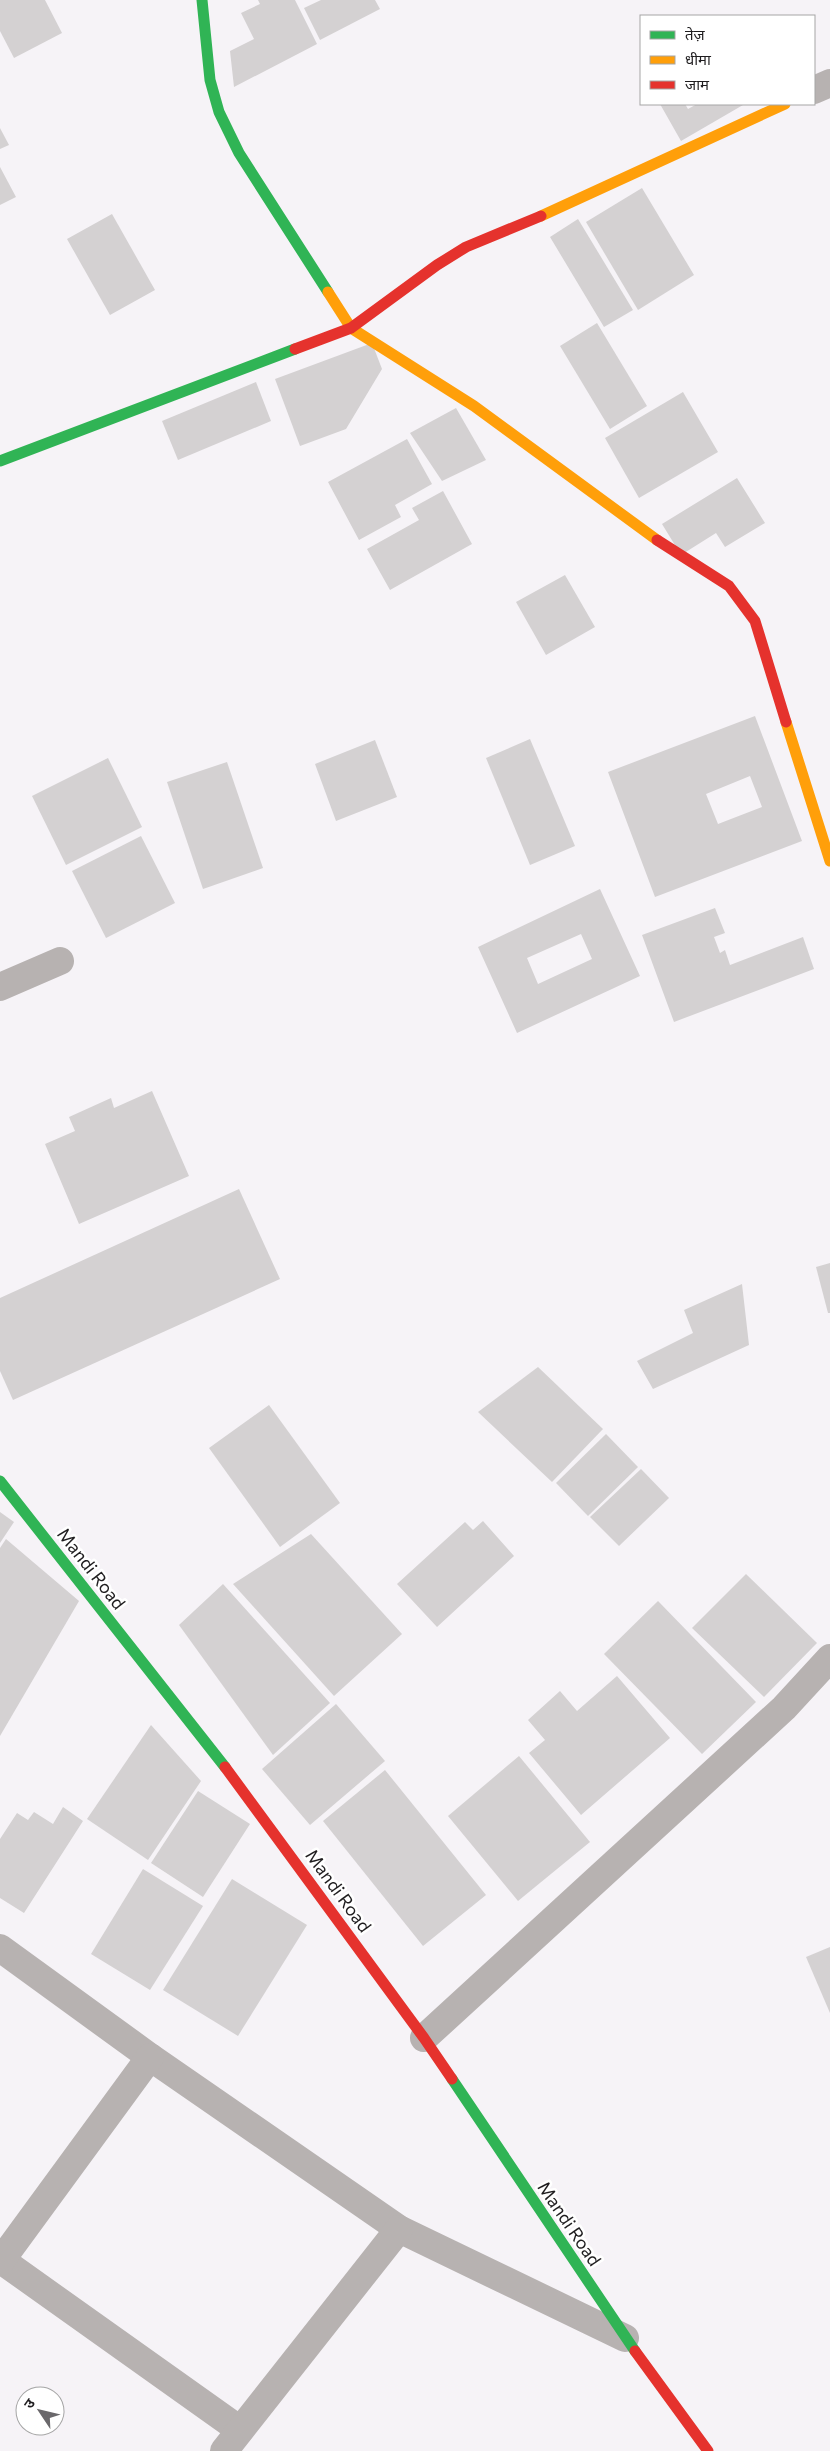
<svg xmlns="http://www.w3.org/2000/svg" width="830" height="2451" viewBox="0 0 830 2451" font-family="Commissioner,'Noto Sans Devanagari',sans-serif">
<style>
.building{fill:#d4d1d2;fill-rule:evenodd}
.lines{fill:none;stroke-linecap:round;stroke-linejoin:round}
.street{stroke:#b7b2b1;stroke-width:28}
.fast{stroke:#30b455;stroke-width:11}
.slow{stroke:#ff9f0a;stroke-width:11}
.jam{stroke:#e5322d;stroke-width:11}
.labels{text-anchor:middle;stroke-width:5;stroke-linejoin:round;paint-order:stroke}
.street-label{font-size:18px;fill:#1f1d1f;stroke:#fff}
</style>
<rect width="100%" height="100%" fill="#f6f3f7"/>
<!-- building -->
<g class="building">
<polygon points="0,0 45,0 62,33 14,58 0,31"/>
<polygon points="258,0 295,0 317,44 234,87 230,51 254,39 241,13 260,4"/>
<polygon points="321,0 375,0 380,9 320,40 304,8"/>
<polygon points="660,104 685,104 688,109 697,104 743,105 681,141"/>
<polygon points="0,128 9,145 0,149"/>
<polygon points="0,167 16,197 0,205"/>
<polygon points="642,188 694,275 638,310 586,222"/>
<polygon points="112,214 155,290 110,315 67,239"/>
<polygon points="578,219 633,310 604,327 550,237"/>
<polygon points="597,323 647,406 610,429 560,346"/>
<polygon points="372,343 382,369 346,429 300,446 275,379"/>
<polygon points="256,382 271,421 178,460 162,421"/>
<polygon points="683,392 718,452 639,498 605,438"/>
<polygon points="456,408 486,460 442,481 410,433"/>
<polygon points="407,439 432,484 395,505 401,517 359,540 328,482"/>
<polygon points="737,478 765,523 725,547 716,533 681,555 662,524"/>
<polygon points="443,491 472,544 390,590 367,549 419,520 412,508"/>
<polygon points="565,575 595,627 546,655 516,602"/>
<path d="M755 716 802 841 655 897 608 772ZM750 776 762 807 718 824 706 794Z"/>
<polygon points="530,739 575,846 530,865 486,758"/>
<polygon points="375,740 397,797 336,821 315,764"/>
<polygon points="108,758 142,827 66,865 32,796"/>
<polygon points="227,762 263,868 203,889 167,782"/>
<polygon points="141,836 175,903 106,938 72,871"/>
<path d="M600 889 640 976 517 1033 478 947ZM581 934 592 959 538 984 527 958Z"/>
<polygon points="715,908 725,933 714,937 720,953 725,950 730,965 803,937 814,969 674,1022 642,935"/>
<polygon points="152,1091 189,1176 79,1224 45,1144 75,1131 69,1117 111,1098 114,1108"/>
<polygon points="239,1189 280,1279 13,1400 0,1371 0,1298"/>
<polygon points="830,1263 830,1313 828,1313 816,1267"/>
<polygon points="742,1284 749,1345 653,1389 637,1361 693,1333 684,1310"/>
<polygon points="538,1367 603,1429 552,1482 478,1412"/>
<polygon points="269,1405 340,1503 280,1547 209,1448"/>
<polygon points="606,1434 638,1467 588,1516 556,1483"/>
<polygon points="641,1469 669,1498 619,1546 590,1517"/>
<polygon points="0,1512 14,1522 0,1543"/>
<polygon points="483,1521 514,1556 437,1627 397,1584 465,1522 473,1530"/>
<polygon points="311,1534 402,1634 334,1696 233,1584"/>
<polygon points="6,1539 79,1601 0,1736 0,1548"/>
<polygon points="746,1574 817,1643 764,1697 692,1628"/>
<polygon points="223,1584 330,1703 273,1755 179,1625"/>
<polygon points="658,1601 756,1702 702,1754 604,1654"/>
<polygon points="617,1676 670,1738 581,1815 529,1753 545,1740 528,1720 560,1691 577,1711"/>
<polygon points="336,1704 385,1761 310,1825 262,1769"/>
<polygon points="151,1725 201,1781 148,1860 87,1819"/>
<polygon points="519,1756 590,1842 518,1901 448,1816"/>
<polygon points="385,1770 486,1895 423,1946 323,1821"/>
<polygon points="198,1791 250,1824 203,1897 151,1863"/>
<polygon points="63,1807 83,1821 24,1913 0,1898 0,1839 17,1813 28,1820 34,1812 53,1824"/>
<polygon points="143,1869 203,1906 150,1990 91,1954"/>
<polygon points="232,1879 307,1925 238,2036 163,1990"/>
<polygon points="830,1947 830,2013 806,1957"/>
</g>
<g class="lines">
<!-- street -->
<g class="street">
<polyline points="814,90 830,83"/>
<polyline points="0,987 60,961"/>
<polyline points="0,1948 150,2057 399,2229 625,2338"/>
<polyline points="424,2038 784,1708 830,1658"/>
<polyline points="1,2260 240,2430"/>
<polyline points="0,2262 150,2057"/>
<polyline points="224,2451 399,2229"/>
</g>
<!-- fast -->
<g class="fast">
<polyline points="202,0 210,80 219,112 239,153 328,292"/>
<polyline points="0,461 295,349"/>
<polyline points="0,1481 225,1767"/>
<polyline points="452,2079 635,2351"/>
</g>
<!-- slow -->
<g class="slow">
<polyline points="541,216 785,104"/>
<polyline points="328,292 351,328 474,406 657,540"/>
<polyline points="786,722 830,861"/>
</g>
<!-- jam -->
<g class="jam">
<polyline points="295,349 351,328 437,265 466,247 541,216"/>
<polyline points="657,540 729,586 755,621 786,722"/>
<polyline points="225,1767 424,2038 452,2079"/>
<polyline points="635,2351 708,2451"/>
</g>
</g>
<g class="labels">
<!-- street labels -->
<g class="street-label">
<text transform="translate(91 1569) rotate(52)" y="6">Mandi Road</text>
<text transform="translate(338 1891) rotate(54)" y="6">Mandi Road</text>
<text transform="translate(569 2224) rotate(56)" y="6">Mandi Road</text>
</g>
</g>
<!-- legend -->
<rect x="640" y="15" width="175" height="90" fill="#ffffff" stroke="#a5a5a5"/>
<rect x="650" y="31" width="25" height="8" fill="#30b455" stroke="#a5a5a5"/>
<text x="685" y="40" font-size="15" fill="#1f1d1f">तेज़</text>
<rect x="650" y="56" width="25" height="8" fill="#ff9f0a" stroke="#a5a5a5"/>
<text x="685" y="65" font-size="15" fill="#1f1d1f">धीमा</text>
<rect x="650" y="81" width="25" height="8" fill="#e5322d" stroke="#a5a5a5"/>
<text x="685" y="90" font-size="15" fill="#1f1d1f">जाम</text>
<!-- north arrow -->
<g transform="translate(40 2411) rotate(305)"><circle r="24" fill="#ffffff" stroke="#a5a5a5"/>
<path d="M0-4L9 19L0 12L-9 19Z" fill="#6a686b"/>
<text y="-8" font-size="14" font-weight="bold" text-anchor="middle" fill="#1f1d1f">उ</text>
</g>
</svg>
